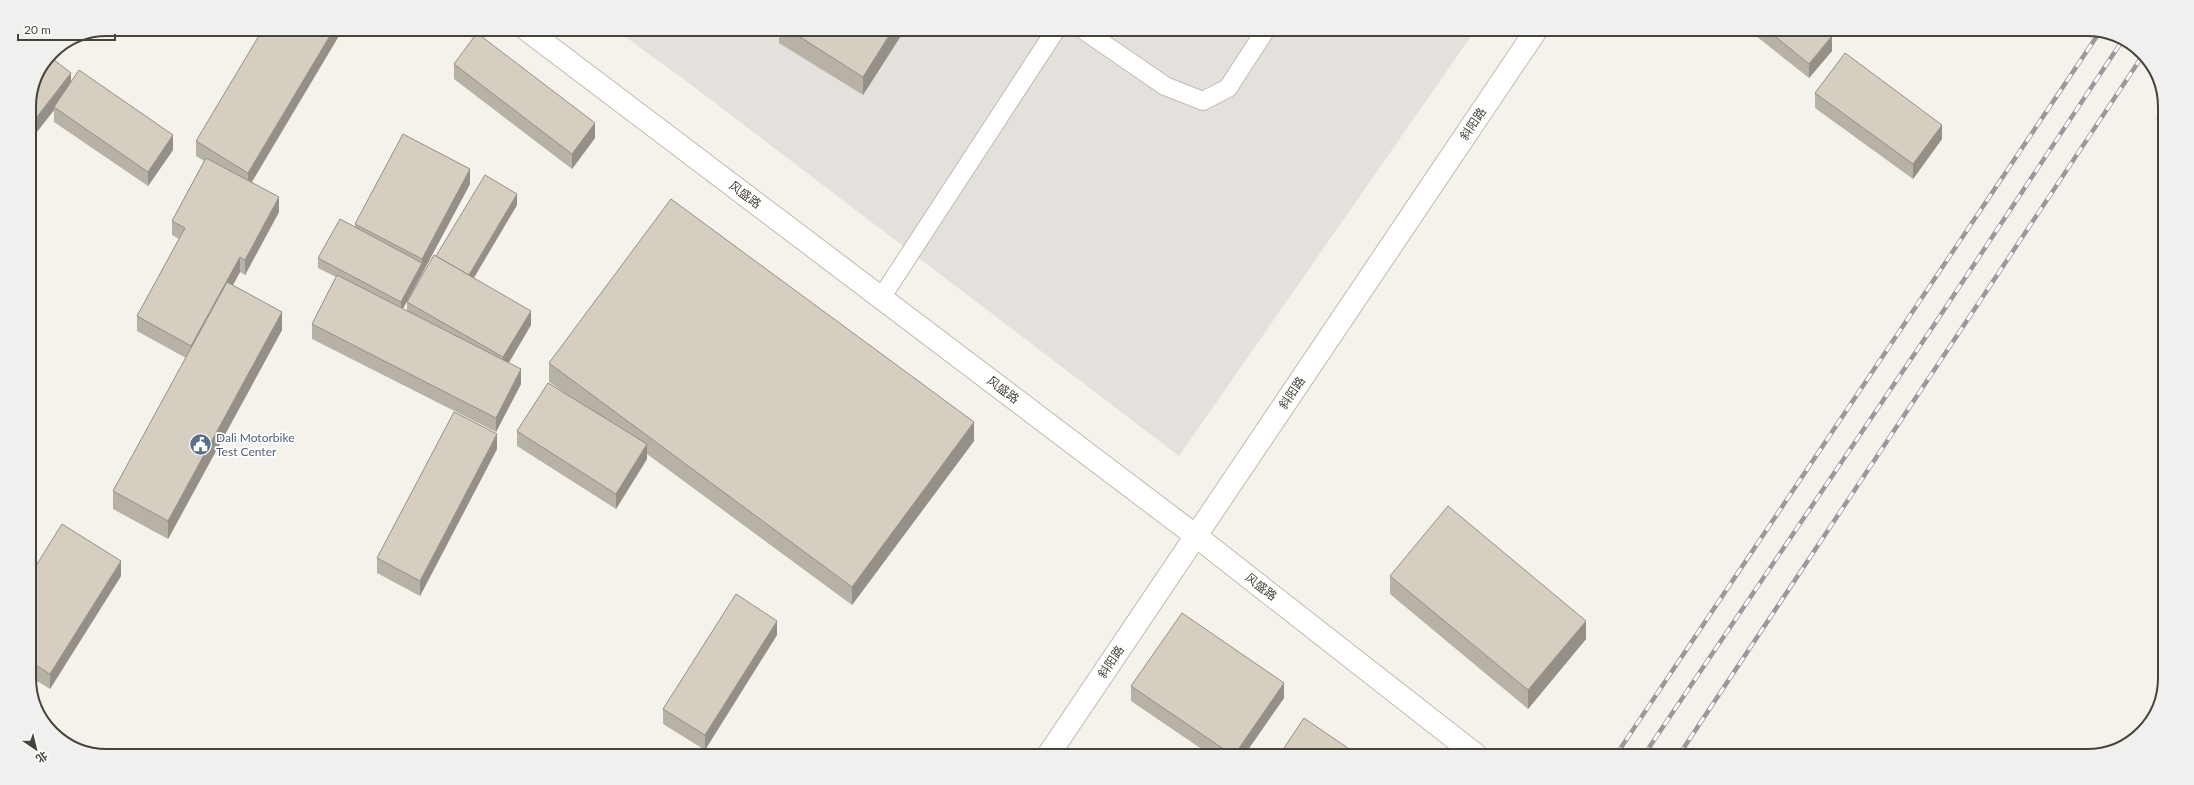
<svg xmlns="http://www.w3.org/2000/svg" width="2194" height="785" viewBox="0 0 2194 785" font-family="Lato,'Noto Sans SC',sans-serif">
<style>
.residential{fill:#e8e4d9}
.industrial{fill:#e4e1dc}
.lines{fill:none;stroke-linecap:round;stroke-linejoin:round}
.service-casing{stroke:#c0baae;stroke-width:20}
.minor-casing{stroke:#c0baae;stroke-width:24}
.tertiary-casing{stroke:#c0baae;stroke-width:24}
.service{stroke:#fff;stroke-width:18}
.minor{stroke:#fff;stroke-width:22}
.tertiary{stroke:#fff;stroke-width:22}
.rail-casing{stroke:#999;stroke-width:4.5}
.rail{stroke:#fff;stroke-width:3;stroke-dasharray:9;stroke-linecap:butt}
.wall{fill:#b7b1a6}
.shaded-wall{fill:#959087}
.building{fill:#d5cec1;stroke:#959087}
.labels{text-anchor:middle;stroke-width:3.5;stroke-linejoin:round;paint-order:stroke}
.street-label{font-size:12px;fill:#484339;stroke:#fff}
.service-label{font-size:12px;fill:#4e5e75;stroke:#fff;text-anchor:start}
.rim{fill:none;stroke:#484339;stroke-width:2}
</style>
<rect width="100%" height="100%" fill="#f4f2eb"/>
<!-- residential -->
<polygon class="residential" points="2165,106 2165,125 2154,120"/>
<!-- industrial -->
<polygon class="industrial" points="616,30 1474,32 1179,456 694,87"/>
<g class="lines">
<defs>
<g id="service">
<polyline points="1085,31 1165,86 1203,101 1228,88 1265,31"/>
<polyline points="881,298 1055,31"/>
</g>
<polyline id="minor" points="527,30 1196,536 1476,755"/>
<polyline id="tertiary" points="1049,754 1535,32"/>
</defs>
<!-- service casing -->
<use href="#service" class="service-casing"/>
<!-- minor casing -->
<use href="#minor" class="minor-casing"/>
<!-- tertiary casing -->
<use href="#tertiary" class="tertiary-casing"/>
<!-- service -->
<use href="#service" class="service"/>
<!-- minor -->
<use href="#minor" class="minor"/>
<!-- tertiary -->
<use href="#tertiary" class="tertiary"/>
<defs>
<g id="rail">
<polyline points="1616,755 2099,33"/>
<polyline points="1644,755 1936,322 2122,41"/>
<polyline points="1679,755 2143,55"/>
</g>
</defs>
<!-- rail casing -->
<use href="#rail" class="rail-casing"/>
<!-- rail -->
<use href="#rail" class="rail"/>
</g>
<!-- wall -->
<g class="wall">
<polygon points="343,29 252,182 279,212 245,275 240,272 233,285 282,330 168,539 113,509 113,491 186,358 137,331 137,316 179,239 172,235 172,221 204,161 196,156 196,141"/>
<polygon points="779,30 904,31 863,95 779,43"/>
<polygon points="1751,32 1828,33 1832,51 1809,78"/>
<polygon points="454,64 595,138 572,169 454,79"/>
<polygon points="71,82 173,150 148,186 54,122 54,110 29,142"/>
<polygon points="1815,93 1942,139 1913,179 1815,108"/>
<polygon points="470,184 403,309 407,311 407,302 436,256 517,205 474,278 531,325 509,363 521,384 496,432 312,339 312,324 336,277 318,268 318,258 355,227 355,224"/>
<polygon points="549,363 974,441 852,605 647,454 647,459 616,509 517,446 517,431 562,391 549,382"/>
<polygon points="497,449 420,596 377,573 377,558"/>
<polygon points="121,576 50,689 29,676 29,577"/>
<polygon points="1390,576 1586,639 1528,709 1390,594"/>
<polygon points="777,635 705,750 663,724 663,709"/>
<polygon points="1131,686 1284,698 1245,754 1209,754 1131,701"/>
</g>
<!-- shaded-wall -->
<g class="shaded-wall">
<polygon points="334,29 343,29 248,188 248,173"/>
<polygon points="892,31 904,31 863,95 863,77"/>
<polygon points="1832,36 1832,51 1809,78 1809,64"/>
<polygon points="71,73 71,88 54,107 54,110 29,142 29,127"/>
<polygon points="595,123 595,138 572,169 572,154"/>
<polygon points="1942,125 1942,139 1913,179 1913,164"/>
<polygon points="173,135 173,150 148,186 148,172"/>
<polygon points="470,169 470,184 422,274 422,259"/>
<polygon points="517,194 517,205 467,289 467,278"/>
<polygon points="279,197 279,212 245,275 245,260"/>
<polygon points="240,257 240,272 191,360 191,346"/>
<polygon points="422,263 422,274 401,312 401,302"/>
<polygon points="531,311 531,325 503,372 503,357"/>
<polygon points="282,312 282,330 168,539 168,521"/>
<polygon points="521,369 521,384 496,432 496,418"/>
<polygon points="974,422 974,441 852,605 852,587"/>
<polygon points="497,434 497,449 420,596 420,581"/>
<polygon points="647,444 647,459 616,509 616,494"/>
<polygon points="121,561 121,576 50,689 50,674"/>
<polygon points="777,621 777,635 705,750 705,735"/>
<polygon points="1586,621 1586,639 1528,709 1528,690"/>
<polygon points="1284,683 1284,698 1245,754 1235,754"/>
</g>
<!-- building -->
<g class="building">
<polygon points="263,29 334,29 248,173 196,141"/>
<polygon points="789,30 892,31 863,77"/>
<polygon points="1770,32 1828,33 1832,36 1809,64"/>
<polygon points="477,33 595,123 572,154 454,64"/>
<polygon points="1845,53 1942,125 1913,164 1815,93"/>
<polygon points="49,56 71,73 29,127 29,102 35,77"/>
<polygon points="79,70 173,135 148,172 54,107"/>
<polygon points="403,134 470,169 422,259 355,224"/>
<polygon points="206,158 279,197 245,260 240,257 191,346 137,316 185,228 172,221"/>
<polygon points="485,175 517,194 469,275 436,256"/>
<polygon points="671,199 974,422 852,587 549,363"/>
<polygon points="340,219 422,263 401,302 318,258"/>
<polygon points="434,255 531,311 503,357 407,302"/>
<polygon points="337,275 521,369 496,418 312,324"/>
<polygon points="227,282 282,312 168,521 113,491"/>
<polygon points="548,383 647,444 616,494 517,431"/>
<polygon points="454,412 497,434 420,581 377,558"/>
<polygon points="1448,506 1586,621 1528,690 1390,576"/>
<polygon points="62,524 121,561 50,674 29,661 29,577"/>
<polygon points="736,594 777,621 705,735 663,709"/>
<polygon points="1182,613 1284,683 1235,754 1231,754 1131,686"/>
<polygon points="1304,718 1358,755 1280,754"/>
</g>
<!-- icons -->
<defs>
<symbol id="civic-disc" viewBox="-11 -11 22 22"><circle r="9.5" fill="#5c6f8a" stroke="#fff"/><path d="M-.6-6.5H3V-4.5H.6V-3L4-1V1h2V6H-6V1h2V-1L-.6-3ZM-1.2 2.5V6h2.4V2.5Z" fill="#fff"/></symbol>
</defs>
<g fill-rule="evenodd">
<use href="#civic-disc" x="188" y="432" width="25" height="25"/>
</g>
<g class="labels">
<!-- street labels -->
<g class="street-label">
<text transform="translate(1473 124) rotate(-56)" y="4">斜阳路</text>
<text transform="translate(745 195) rotate(37)" y="4">风盛路</text>
<text transform="translate(1003 390) rotate(37)" y="4">风盛路</text>
<text transform="translate(1292 393) rotate(-56)" y="4">斜阳路</text>
<text transform="translate(1261 587) rotate(38)" y="4">风盛路</text>
<text transform="translate(1111 662) rotate(-56)" y="4">斜阳路</text>
</g>
<!-- service labels -->
<g class="service-label">
<text x="216" y="442">Dali Motorbike<tspan x="216" dy="14">Test Center</tspan></text>
</g>
</g>
<!-- crop -->
<path d="M0 0H2194V785H0ZM107 36H2087A71 71 0 0 1 2158 107V678A71 71 0 0 1 2087 749H107A71 71 0 0 1 36 678V107A71 71 0 0 1 107 36Z" fill="#f0f0ef" fill-rule="evenodd"/>
<path class="rim" d="M107 36H2087A71 71 0 0 1 2158 107V678A71 71 0 0 1 2087 749H107A71 71 0 0 1 36 678V107A71 71 0 0 1 107 36Z"/>
<!-- north arrow -->
<g transform="translate(36 749) rotate(145)" stroke="#ffffff" stroke-width="3" paint-order="stroke">
<path d="M0-3L7 15L0 10L-7 15Z" fill="#484339"/>
<text y="-6" font-size="11" font-weight="bold" text-anchor="middle" fill="#484339">北</text>
</g>
<!-- scale -->
<path d="M18 34v6h97v-6" fill="none" stroke="#484339" stroke-width="2"/>
<text x="24" y="34" font-size="12" fill="#484339" stroke="#ffffff" stroke-width="3" paint-order="stroke">20 m</text>
</svg>
